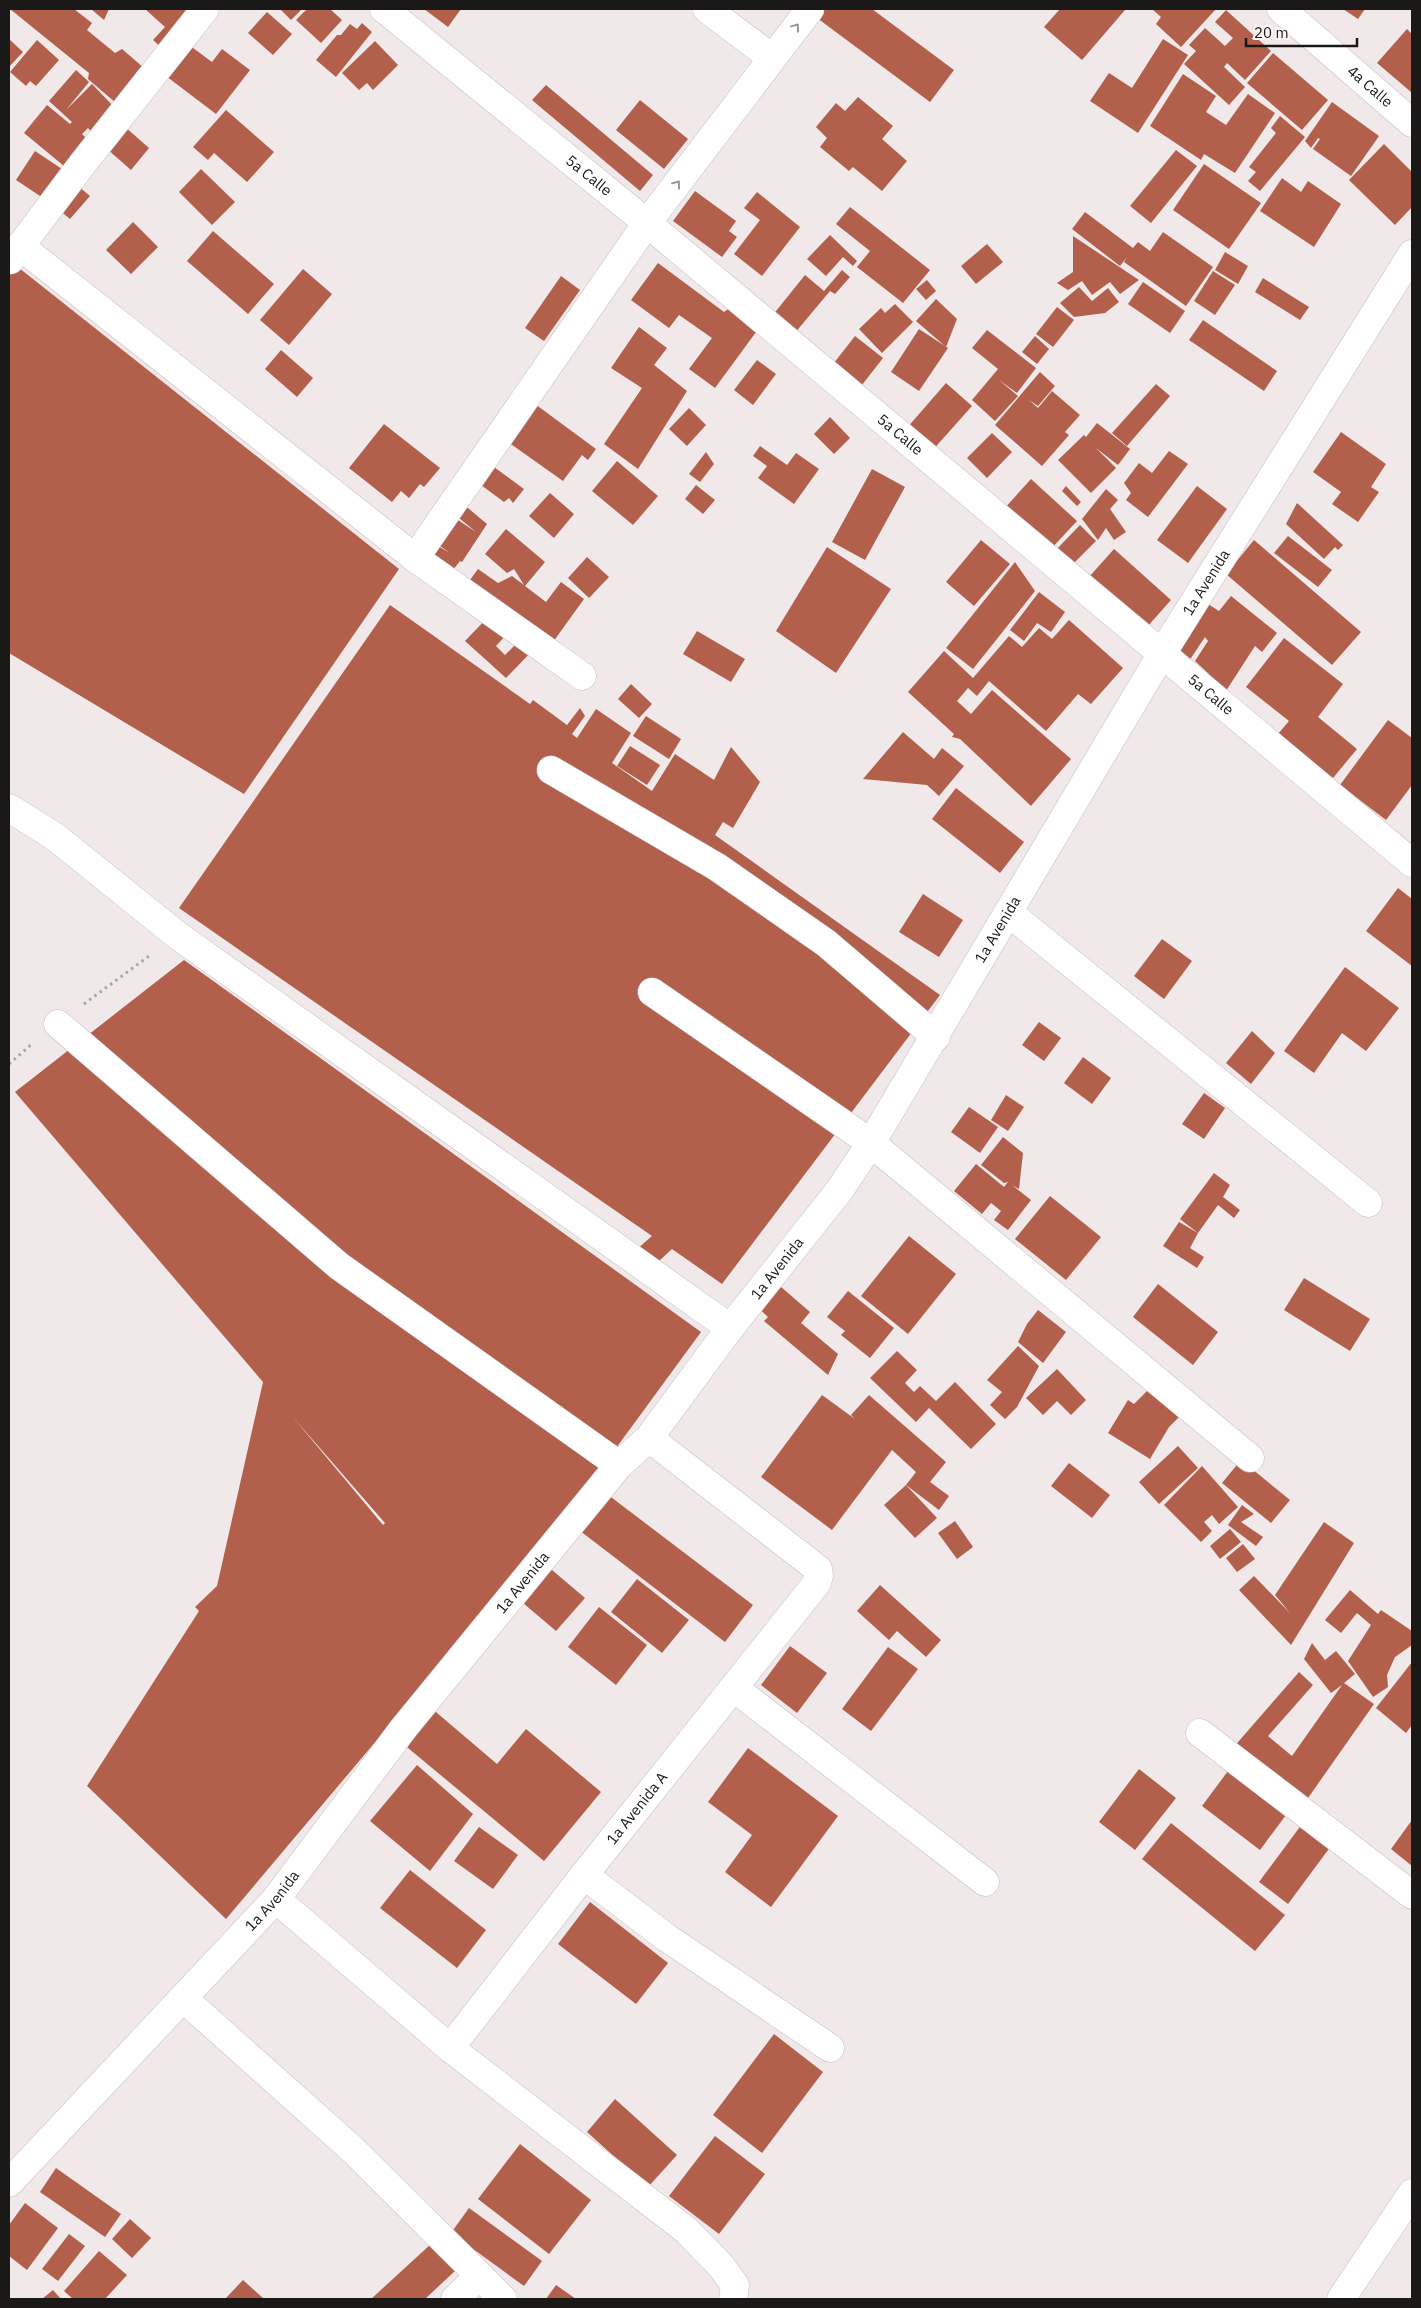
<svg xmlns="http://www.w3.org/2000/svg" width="1421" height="2308" viewBox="0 0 1421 2308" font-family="'IBM Plex Sans',sans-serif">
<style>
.building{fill:#b2604c;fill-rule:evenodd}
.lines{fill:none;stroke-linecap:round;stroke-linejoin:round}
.minor-casing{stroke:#c7bebf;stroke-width:29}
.major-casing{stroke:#c7bebf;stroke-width:29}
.path{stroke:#aba4a5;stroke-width:3;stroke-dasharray:2.5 4;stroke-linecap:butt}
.minor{stroke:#fff;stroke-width:28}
.major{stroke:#fff;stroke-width:28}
.oneway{stroke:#989797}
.labels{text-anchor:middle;stroke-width:4;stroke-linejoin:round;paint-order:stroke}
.street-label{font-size:15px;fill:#1b1818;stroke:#fef5f6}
</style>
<rect width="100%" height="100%" fill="#f1e8e9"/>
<!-- building -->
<g class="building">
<polygon points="10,9 74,9 92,23 87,30 115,53 122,49 151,74 123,109 88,79 89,73"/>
<polygon points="91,9 109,9 104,20"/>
<polygon points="145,9 198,9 162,48 153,40 165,27"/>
<polygon points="280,9 302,9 291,20"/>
<polygon points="307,9 330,9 342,20 321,43 296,20"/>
<polygon points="424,9 461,9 448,27"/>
<polygon points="817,9 872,9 954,70 930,102 813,15"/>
<polygon points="1060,9 1124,9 1125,10 1082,60 1044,27"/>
<polygon points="1152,9 1216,9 1181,47 1156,24 1161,17"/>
<polygon points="1343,9 1365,9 1358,19"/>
<polygon points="1226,10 1271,51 1245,80 1227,63 1224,67 1245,87 1229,105 1184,64 1196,51 1189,45 1205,28 1225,46 1233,38 1215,22"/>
<polygon points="267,12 292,34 273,55 248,33"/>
<polygon points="362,23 372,32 336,77 316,60 337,35 341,35 350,24 357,29"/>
<polygon points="1407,29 1412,34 1411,92 1377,63"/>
<polygon points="9,39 23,52 9,67"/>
<polygon points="1163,39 1188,55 1138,133 1090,101 1109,73 1132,88"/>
<polygon points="37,40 59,60 36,86 30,81 26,86 10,72"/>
<polygon points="375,41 398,65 373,90 367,83 359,90 342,73"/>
<polygon points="185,42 212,62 222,49 250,70 216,114 162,73"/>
<polygon points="1273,53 1328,100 1302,130 1247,83"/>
<polygon points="76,70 89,82 66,110 92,84 117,110 93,134 88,128 82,134 87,139 64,166 24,133 47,105 70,124 72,122 49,101"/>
<polygon points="1183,74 1216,96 1206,112 1226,125 1248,94 1275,113 1235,173 1204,154 1201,160 1150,126"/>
<polygon points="546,85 653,175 640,191 532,100"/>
<polygon points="858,97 893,126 882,139 907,161 882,191 853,167 849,171 820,147 827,138 816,127 836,103 845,111"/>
<polygon points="640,100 688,139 664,169 616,130"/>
<polygon points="1332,102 1379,136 1351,176 1313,149 1320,139 1318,138 1311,148 1305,141"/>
<polygon points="226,110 274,152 247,182 214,153 208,160 193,147"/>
<polygon points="1280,116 1305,137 1260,191 1248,181 1256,172 1249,167 1276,133 1271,128"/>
<polygon points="124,126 149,148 131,170 106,148"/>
<polygon points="1384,144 1412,172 1412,207 1395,225 1349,180"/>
<polygon points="1176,150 1197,166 1151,223 1130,206"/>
<polygon points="35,151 65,171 46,200 16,180"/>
<polygon points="1204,164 1261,203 1229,249 1173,210"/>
<polygon points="201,169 235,202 212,225 179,192"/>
<polygon points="1282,178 1301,192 1308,181 1341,204 1314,247 1260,211"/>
<polygon points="72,181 90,196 70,219 52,204"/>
<polygon points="695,191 736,221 729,231 737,237 722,257 673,221"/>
<polygon points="757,192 800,227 762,276 734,254 760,220 744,208"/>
<polygon points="850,207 930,270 903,303 857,267 870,251 836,224"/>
<polygon points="1085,212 1133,248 1138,242 1150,251 1163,232 1213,267 1186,306 1124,262 1127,257 1120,266 1072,229"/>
<polygon points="133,222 158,247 131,274 106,250"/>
<polygon points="213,231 274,284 248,314 187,261"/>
<polygon points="830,235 857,261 853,266 843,257 826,276 807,259"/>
<polygon points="1073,236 1139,280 1120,294 1110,282 1092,295 1082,281 1068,290 1057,283 1073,272"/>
<polygon points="987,244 1003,262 976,284 961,266"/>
<polygon points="1225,252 1248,266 1238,284 1215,270"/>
<polygon points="9,260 399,569 244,794 9,653"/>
<polygon points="658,263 724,312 731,307 759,328 715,388 689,369 712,338 679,315 669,328 631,300"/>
<polygon points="303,269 332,294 289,345 260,320"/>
<polygon points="842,270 850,277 835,294 830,291 794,334 772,316 805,275 824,291"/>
<polygon points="1213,271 1235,285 1215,315 1194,301"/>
<polygon points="561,276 580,290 544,341 525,328"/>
<polygon points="1263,278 1309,307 1300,320 1255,292"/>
<polygon points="927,280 936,291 926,300 916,289"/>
<polygon points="1143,282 1185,311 1170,333 1128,304"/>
<polygon points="1079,287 1092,301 1108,288 1119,302 1105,313 1074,317 1060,303"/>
<polygon points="936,299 957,319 946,347 916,321"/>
<polygon points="895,304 913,322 882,353 859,329 881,308 885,313"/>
<polygon points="1057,307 1074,320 1053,347 1036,334"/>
<polygon points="1203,320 1277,371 1264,391 1189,340"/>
<polygon points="639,327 667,348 654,365 687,391 638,469 604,444 642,388 611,368"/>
<polygon points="919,329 948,348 919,391 891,372"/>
<polygon points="987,330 1036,368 1017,393 999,380 1018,396 995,421 972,400 998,369 972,348"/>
<polygon points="855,336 883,358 858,390 830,368"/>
<polygon points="1035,336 1049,349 1037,364 1022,352"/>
<polygon points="281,350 313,378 297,397 265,369"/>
<polygon points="757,360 776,374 753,405 734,390"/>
<polygon points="1040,372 1055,386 1038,406 1029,400 1038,408 1052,391 1080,415 1065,432 1069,435 1042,466 995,425"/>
<polygon points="946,383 972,406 931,452 906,429"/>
<polygon points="1156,384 1170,396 1127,446 1112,433"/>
<polygon points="535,404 596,449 588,460 582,455 563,481 508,442"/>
<polygon points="689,408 706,425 687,446 669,429"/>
<polygon points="830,417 850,438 834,454 814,434"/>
<polygon points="1097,423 1130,449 1118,465 1096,448 1116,468 1091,493 1058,460 1084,435 1086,437"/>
<polygon points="384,424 440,468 424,487 420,484 409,498 401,491 392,502 349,468"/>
<polygon points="1341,432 1386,464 1371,487 1379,492 1358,522 1332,504 1341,492 1313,472"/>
<polygon points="992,433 1012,452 987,478 967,458"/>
<polygon points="760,446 787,465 796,453 819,469 794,504 758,478 767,466 753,456"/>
<polygon points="1169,451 1188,464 1148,517 1126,500 1131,493 1124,483 1139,463 1152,473"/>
<polygon points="706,452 714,464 700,482 689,474"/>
<polygon points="617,461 658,496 633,525 592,491"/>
<polygon points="494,467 524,489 513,503 509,498 504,502 481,485"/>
<polygon points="872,469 905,487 865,560 832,542"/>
<polygon points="1031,479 1077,521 1049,551 1003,510"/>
<polygon points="696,485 715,500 703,514 685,499"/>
<polygon points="1066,486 1081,502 1077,506 1062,491"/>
<polygon points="1197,486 1227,509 1188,563 1157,540"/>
<polygon points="1106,489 1118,500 1110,509 1126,532 1114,540 1106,528 1098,540 1082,519"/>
<polygon points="550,493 574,514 554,538 529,516"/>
<polygon points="462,503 487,524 462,562 460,561 449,575 426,559 436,545 450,553 437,544 455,518 476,532 453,513"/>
<polygon points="1297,503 1343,545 1338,550 1335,547 1324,559 1286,524"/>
<polygon points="1080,525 1096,541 1067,570 1052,554"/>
<polygon points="506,529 545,562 525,586 546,602 561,582 584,599 553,642 470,580 478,569 498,583 512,576 524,585 514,569 507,573 485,554"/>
<polygon points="1288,536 1332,570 1318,587 1274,553"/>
<polygon points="981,540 1010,564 974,606 946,582"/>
<polygon points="1254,540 1361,632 1332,665 1226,574"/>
<polygon points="827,547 891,589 836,673 776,631"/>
<polygon points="1114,549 1171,600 1147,627 1089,577"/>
<polygon points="587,557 609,577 589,598 568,578"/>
<polygon points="1015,562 1035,591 973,669 946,648"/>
<polygon points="1039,592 1065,612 1051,632 1037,623 1024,641 1010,630"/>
<polygon points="1231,596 1277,633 1262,652 1255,646 1224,694 1208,683 1209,674 1195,661 1208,641 1205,637 1189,661 1179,648 1208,604 1219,611"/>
<polygon points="390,605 530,704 533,700 567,725 580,708 585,716 572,734 577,738 596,709 631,733 612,763 652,791 675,754 714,780 731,747 760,782 733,828 723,822 715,835 940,995 722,1284 672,1249 658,1262 637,1249 652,1236 179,908"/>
<polygon points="490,615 509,632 496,646 505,655 518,642 534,649 506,678 465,641"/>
<polygon points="1069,620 1123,668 1091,704 1078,694 1046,731 989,681 977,696 968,688 957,701 971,714 992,690 1071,759 1031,806 960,739 952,737 954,734 908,692 944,651 973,678 1009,636 1022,647 1039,628 1052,639"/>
<polygon points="697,631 745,659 731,682 683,654"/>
<polygon points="1284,638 1343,684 1318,717 1357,749 1333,778 1278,734 1289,721 1246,687"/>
<polygon points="631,684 652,704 639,718 618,699"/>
<polygon points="646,716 681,739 669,759 633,736"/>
<polygon points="1388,720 1412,738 1412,785 1386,820 1340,785"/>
<polygon points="903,732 934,759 942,748 964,766 939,796 927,785 863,779"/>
<polygon points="630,746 660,765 647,785 617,766"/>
<polygon points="956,788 1024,842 1000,873 932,819"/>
<polygon points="1398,888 1412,899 1412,966 1366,931"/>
<polygon points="923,894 963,920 939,957 899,932"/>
<polygon points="1162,939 1192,961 1164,999 1134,976"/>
<path d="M184 960 701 1332 480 1634 473 1626 226 1919 87 1786 199 1611 195 1607 217 1586 263 1382 15 1092ZM292 1416 385 1523 383 1525Z"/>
<polygon points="1345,967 1399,1008 1366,1051 1342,1033 1314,1073 1284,1051"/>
<polygon points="1039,1022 1061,1038 1044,1061 1022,1045"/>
<polygon points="1252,1031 1275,1053 1251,1084 1226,1063"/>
<polygon points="1083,1057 1111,1078 1092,1104 1064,1083"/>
<polygon points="1204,1093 1225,1108 1204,1139 1182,1124"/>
<polygon points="1006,1095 1024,1107 1008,1131 991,1120"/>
<polygon points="969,1107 998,1127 980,1153 951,1132"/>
<polygon points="1003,1137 1023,1153 1019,1189 1012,1185 1031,1200 1008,1230 994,1220 1001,1211 991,1203 982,1214 954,1191 976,1164 1004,1187 1008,1182 1004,1183 981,1165"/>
<polygon points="1214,1173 1230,1185 1223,1197 1240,1210 1234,1218 1218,1205 1198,1233 1180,1219"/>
<polygon points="1050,1196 1101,1237 1066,1280 1015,1239"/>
<polygon points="1179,1222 1198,1233 1190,1248 1204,1257 1197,1268 1163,1246"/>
<polygon points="909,1236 956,1274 908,1334 861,1296"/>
<polygon points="1304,1278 1370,1319 1350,1351 1284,1310"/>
<polygon points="773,1280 810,1312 801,1323 838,1354 828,1375 764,1321 768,1317 753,1303"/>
<polygon points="1158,1284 1218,1332 1193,1365 1133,1317"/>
<polygon points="848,1291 894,1328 870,1358 841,1335 845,1331 827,1317"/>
<polygon points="1038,1310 1066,1332 1043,1363 1018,1342 1027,1324"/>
<polygon points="1018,1346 1039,1366 1017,1407 1005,1419 990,1405 1002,1392 987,1380"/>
<polygon points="897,1351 917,1370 905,1383 914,1392 920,1386 936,1401 955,1382 996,1424 971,1449 929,1408 916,1422 870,1378"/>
<polygon points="1057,1369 1086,1400 1071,1415 1057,1401 1043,1415 1026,1398"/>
<polygon points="1154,1384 1183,1413 1169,1427 1150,1459 1108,1433 1128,1400 1134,1404"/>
<polygon points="822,1395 855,1419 851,1415 869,1395 946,1462 930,1482 949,1496 939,1510 906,1485 916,1472 892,1450 832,1530 761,1477"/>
<polygon points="1178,1446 1198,1468 1159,1504 1139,1482"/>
<polygon points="1241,1460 1290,1500 1271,1523 1222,1483"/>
<polygon points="1069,1463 1110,1495 1092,1518 1051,1486"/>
<polygon points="1202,1466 1238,1507 1219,1524 1212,1515 1204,1522 1212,1531 1201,1542 1164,1505"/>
<polygon points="906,1485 937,1518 915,1538 884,1505"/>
<polygon points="603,1491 753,1605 725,1642 575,1527"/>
<polygon points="1242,1505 1254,1514 1241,1522 1263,1537 1256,1546 1228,1525"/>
<polygon points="955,1521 973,1547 957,1559 938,1533"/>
<polygon points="1324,1522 1354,1543 1291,1645 1239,1590 1254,1576 1290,1613 1275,1595"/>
<polygon points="1230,1529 1241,1542 1220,1559 1210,1546"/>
<polygon points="1243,1544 1255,1559 1237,1572 1226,1558"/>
<polygon points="545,1564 585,1598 556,1631 516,1597"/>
<polygon points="637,1579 689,1620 662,1653 611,1612"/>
<polygon points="880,1585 941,1640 926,1657 897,1631 889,1640 857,1611"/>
<polygon points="1350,1590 1378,1614 1381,1610 1412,1631 1412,1645 1395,1657 1387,1675 1388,1687 1373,1697 1348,1661 1371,1625 1357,1613 1341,1633 1325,1620"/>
<polygon points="599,1607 647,1645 616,1685 568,1647"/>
<polygon points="1312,1643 1325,1660 1336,1651 1355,1674 1344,1683 1374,1704 1308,1798 1280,1778 1232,1749 1299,1672 1313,1685 1268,1736 1292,1756 1342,1685 1331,1693 1304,1659"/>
<polygon points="790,1646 827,1673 797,1713 761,1685"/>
<polygon points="888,1647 918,1669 871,1731 842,1709"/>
<polygon points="1412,1662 1412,1725 1406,1733 1376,1708"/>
<polygon points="430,1707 497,1764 526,1729 601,1792 544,1861 402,1743"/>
<polygon points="748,1748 838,1816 771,1907 725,1872 752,1835 708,1802"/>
<polygon points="417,1765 473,1814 430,1871 370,1821"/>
<polygon points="1139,1769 1176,1798 1135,1850 1099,1822"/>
<polygon points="1228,1771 1286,1815 1260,1850 1202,1806"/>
<polygon points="1412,1820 1412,1866 1391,1849"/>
<polygon points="1171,1823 1285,1915 1255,1951 1142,1859"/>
<polygon points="1302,1824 1331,1846 1288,1904 1259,1882"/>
<polygon points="479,1827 518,1855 493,1889 454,1861"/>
<polygon points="410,1870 486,1930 457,1968 380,1908"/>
<polygon points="590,1902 668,1963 636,2004 558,1944"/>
<polygon points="774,2034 823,2072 762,2153 713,2115"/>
<polygon points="615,2099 677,2155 648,2187 587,2132"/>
<polygon points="715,2136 765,2174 719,2234 669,2196"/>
<polygon points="520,2144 591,2200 549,2254 478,2199"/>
<polygon points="56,2168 121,2214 105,2237 40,2192"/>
<polygon points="25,2203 58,2228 27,2270 9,2256 9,2225"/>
<polygon points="469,2208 542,2261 524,2286 451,2233"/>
<polygon points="130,2219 151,2238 132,2258 112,2239"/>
<polygon points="69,2234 85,2246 58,2281 42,2269"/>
<polygon points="431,2244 456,2270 425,2299 371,2299"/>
<polygon points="99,2251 127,2275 105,2299 73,2299 64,2291"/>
<polygon points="243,2280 264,2299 225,2299"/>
<polygon points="556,2285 576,2299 546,2299"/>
<polygon points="53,2290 61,2299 42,2299"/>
</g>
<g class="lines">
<defs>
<g id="minor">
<path id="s1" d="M384 9 647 223 1412 863"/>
<polyline points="707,9 772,58"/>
<polyline points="20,246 415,558 582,676"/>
<polyline points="10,260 83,163 205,9"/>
<polyline points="415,558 647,223 810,9"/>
<polyline points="551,770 717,867 826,943 936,1037"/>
<polyline points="9,808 54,836 177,935 730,1328"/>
<polyline points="1009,913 1368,1203"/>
<polyline points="652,992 871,1143 1250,1458"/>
<polyline points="58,1024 339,1266 619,1465"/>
<polyline points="734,1688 985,1882"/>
<polyline points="1200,1733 1412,1895"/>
<polyline points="584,1875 667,1938 830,2048"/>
<polyline points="276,1899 450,2048 686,2230 721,2266 735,2285 733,2299"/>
<polyline points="183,1998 352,2149 503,2299"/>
<path id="s2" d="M450 2048 584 1875 816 1584 819 1576 818 1569 649 1438"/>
<path id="s3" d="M9 2183 276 1899 403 1729 619 1465 649 1438 730 1328 839 1191 871 1143 1161 655 1412 254"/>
<polyline points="455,2299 478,2277"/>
<polyline points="1341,2299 1412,2193"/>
</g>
<g id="major">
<path id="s4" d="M1281 9 1412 123"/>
</g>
</defs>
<!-- minor casing -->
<use href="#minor" class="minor-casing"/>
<!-- major casing -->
<use href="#major" class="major-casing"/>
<!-- path -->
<g class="path">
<polyline points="84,1004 149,956"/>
<polyline points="9,1064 33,1043"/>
</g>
<!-- minor -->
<use href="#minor" class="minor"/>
<!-- major -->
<use href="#major" class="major"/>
</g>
<!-- one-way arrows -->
<defs><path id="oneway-chevron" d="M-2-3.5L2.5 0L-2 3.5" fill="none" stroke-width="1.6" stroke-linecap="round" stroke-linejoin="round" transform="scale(1.25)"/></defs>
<g class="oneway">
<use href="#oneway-chevron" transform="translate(796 27) rotate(-53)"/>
<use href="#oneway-chevron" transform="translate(677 184) rotate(-53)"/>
</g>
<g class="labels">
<!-- street labels -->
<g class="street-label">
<text dy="5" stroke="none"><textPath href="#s4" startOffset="118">4a Calle</textPath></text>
<text dy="5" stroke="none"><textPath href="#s1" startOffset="264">5a Calle</textPath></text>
<text dy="5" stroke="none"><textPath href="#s1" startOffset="669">5a Calle</textPath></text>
<text dy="5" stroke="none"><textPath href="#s3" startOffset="2006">1a Avenida</textPath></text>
<text dy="5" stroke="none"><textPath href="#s1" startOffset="1074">5a Calle</textPath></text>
<text dy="5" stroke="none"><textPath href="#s3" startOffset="1601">1a Avenida</textPath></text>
<text dy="5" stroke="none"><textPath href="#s3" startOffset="1196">1a Avenida</textPath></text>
<text dy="5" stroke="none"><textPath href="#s3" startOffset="791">1a Avenida</textPath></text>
<text dy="5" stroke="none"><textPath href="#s2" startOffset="304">1a Avenida A</textPath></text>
<text dy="5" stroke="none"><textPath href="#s3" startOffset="386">1a Avenida</textPath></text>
</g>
</g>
<!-- border -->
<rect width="1421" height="2308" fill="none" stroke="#1b1818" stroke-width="20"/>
<!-- scale -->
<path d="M1246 38v8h111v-8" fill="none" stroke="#1b1818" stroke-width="2.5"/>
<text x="1254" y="38" font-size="15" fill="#1b1818" stroke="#fef5f6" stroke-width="4" paint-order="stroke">20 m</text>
</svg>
